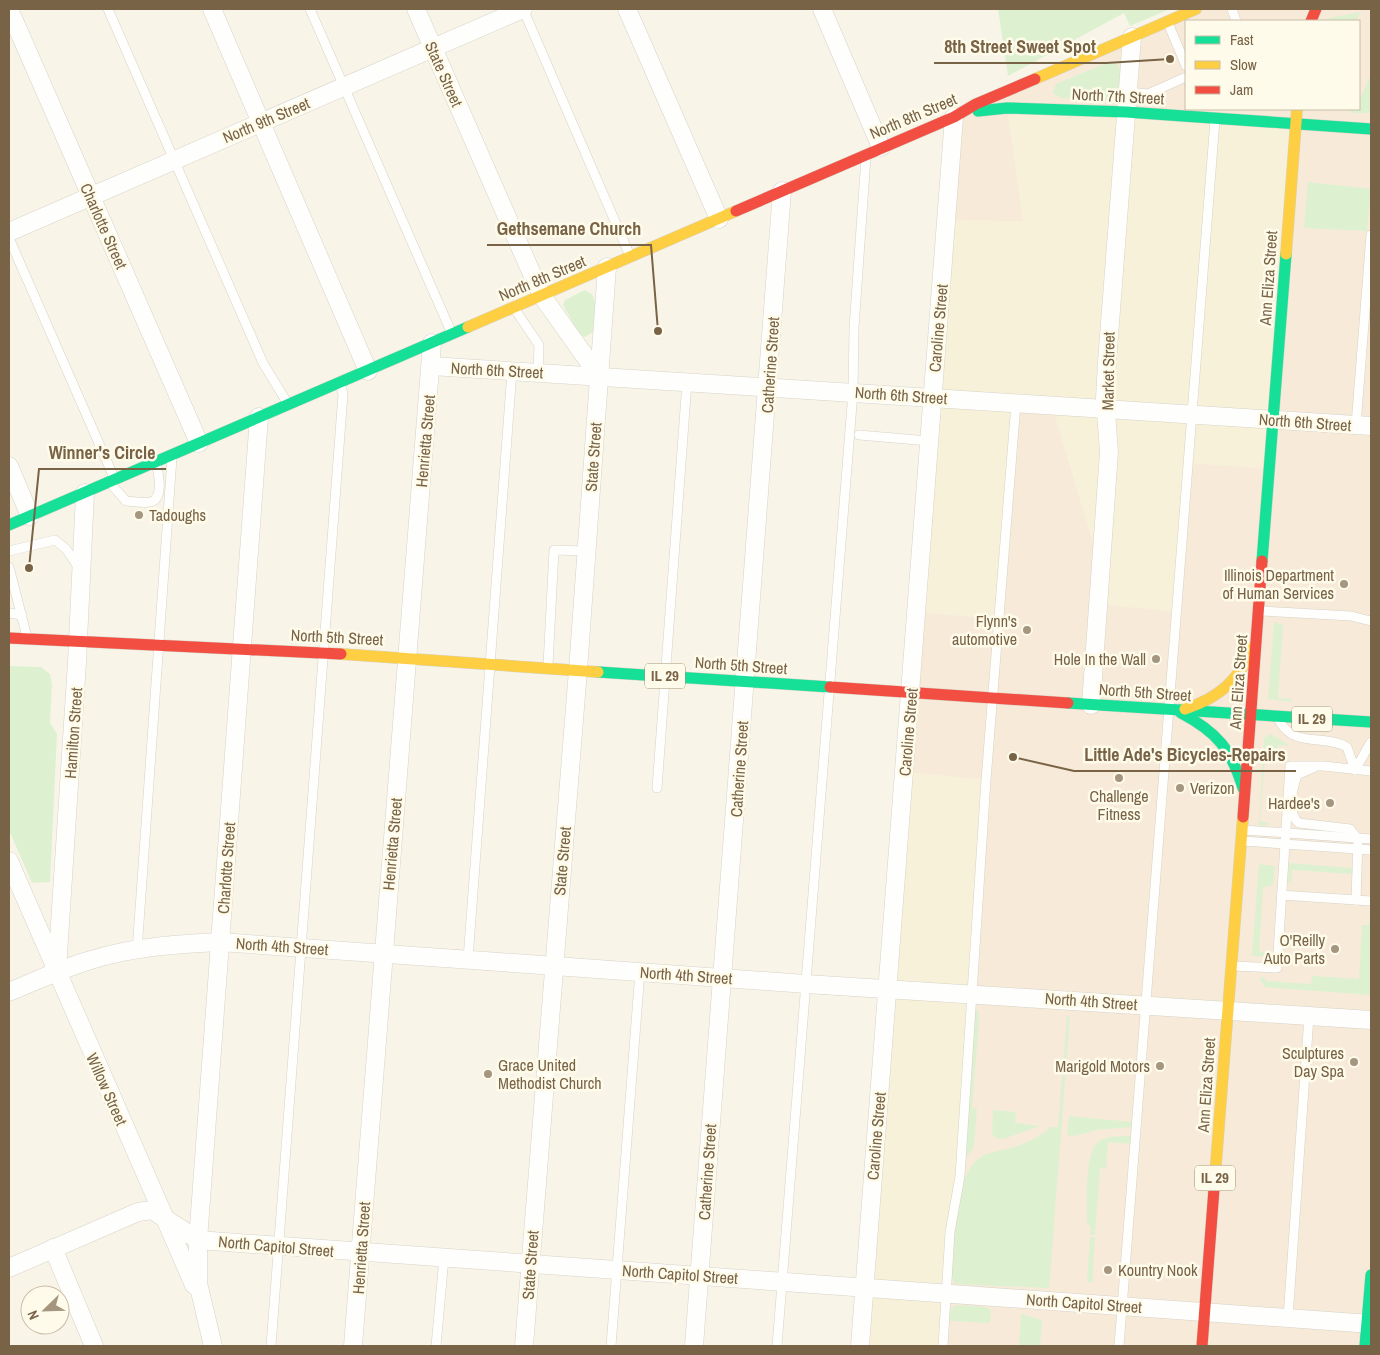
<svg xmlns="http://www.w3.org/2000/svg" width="1380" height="1355" viewBox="0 0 1380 1355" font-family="'Archivo Narrow',sans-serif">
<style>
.residential{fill:#f7f1da}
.commercial{fill:#f7ead8;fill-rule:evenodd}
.green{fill:#ddf1d1}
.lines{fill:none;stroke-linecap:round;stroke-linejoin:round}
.lane-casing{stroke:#d7d2c7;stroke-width:10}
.street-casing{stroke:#d7d2c7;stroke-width:19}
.fast-casing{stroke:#d7d2c6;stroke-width:12}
.slow-casing{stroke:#d7d2c6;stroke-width:12}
.jam-casing{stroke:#d7d2c6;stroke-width:12}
.lane{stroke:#fefefc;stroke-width:9}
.street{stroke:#fefefc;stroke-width:18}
.fast{stroke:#16e098;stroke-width:11}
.slow{stroke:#ffcf43;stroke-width:11}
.jam{stroke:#f24e42;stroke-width:11}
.poi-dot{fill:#a5967f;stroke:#fffbea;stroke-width:2}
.labels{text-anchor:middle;stroke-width:5;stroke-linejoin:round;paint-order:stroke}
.shield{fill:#fffbea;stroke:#a09177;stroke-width:1}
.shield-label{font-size:15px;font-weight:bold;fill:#786346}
.street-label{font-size:16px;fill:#786346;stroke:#fffbea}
.poi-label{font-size:16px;fill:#786346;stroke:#fffbea;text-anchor:end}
.leader{fill:none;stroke:#786346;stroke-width:2}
.callout-dot{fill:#786346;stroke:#fffbea;stroke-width:2}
.callout-label{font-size:18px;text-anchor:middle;font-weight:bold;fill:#786346;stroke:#fffbea;stroke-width:5;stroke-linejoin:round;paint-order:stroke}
</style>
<rect width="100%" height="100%" fill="#f8f5e8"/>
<!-- residential -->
<g class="residential">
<polygon points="1007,108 1296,124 1270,469 1176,612 1098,605 1000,619 917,612 946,220"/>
<polygon points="904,772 986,780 944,1346 860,1346"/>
</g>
<!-- commercial -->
<path class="commercial" d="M1197 9H1371V1346H943L986 780 904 772 917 612 1000 619 1016 403 1052 406 1100 567 1098 604 1176 612 1187 463 1270 469 1296 124 1007 108 1023 221 946 220 954 117ZM1186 21H1359V109H1186Z"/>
<!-- green -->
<g class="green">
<polygon points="998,9 1170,9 1130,26 1124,13 1008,76"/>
<polygon points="1360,12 1356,21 1348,19 1347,21 1325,21 1329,18"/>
<path d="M1111 61 1117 63C1123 72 1119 92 1111 100L1061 98 1053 93 1056 84Z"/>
<polygon points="1371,74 1371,113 1352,113 1348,109 1359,109 1359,101"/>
<polygon points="1308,182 1371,189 1367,231 1304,228"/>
<polygon points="585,290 592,294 596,304 593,332 585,337 580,335 563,305 565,300"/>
<polygon points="1274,622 1283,625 1278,698 1292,699 1292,702 1268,699"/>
<polygon points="9,666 41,667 50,674 52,685 50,723 57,734 50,882 32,883 9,830"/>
<polygon points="1270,734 1291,746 1278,745 1276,756 1265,757 1260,821 1272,824 1259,826 1264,738"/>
<polygon points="1289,863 1352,868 1352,874 1292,870 1291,883 1288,883"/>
<polygon points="1259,864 1275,866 1273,885 1263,887 1259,951 1268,953 1268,957 1252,956"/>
<polygon points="1370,911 1371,995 1264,987 1259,977 1263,977 1266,981 1311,984 1312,976 1359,979 1362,925 1369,925"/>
<polygon points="976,1010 978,1010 979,1020 972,1108 977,1109 974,1146 964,1161 973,1024"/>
<path d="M1067 1016H1070L1049 1288 955 1284C946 1272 952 1250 954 1236 957 1211 959 1164 987 1154 998 1150 1010 1149 1021 1145 1031 1140 1042 1136 1050 1127H1058Z"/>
<polygon points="993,1110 1016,1112 1015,1123 1040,1126 1006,1138 998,1139 992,1134"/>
<polygon points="1069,1116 1132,1122 1132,1127 1096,1130 1075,1136 1067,1135"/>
<path d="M1132 1136V1144L1108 1142 1106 1169 1100 1168 1095 1235H1090L1091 1228 1087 1222C1087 1205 1084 1153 1098 1142 1107 1135 1122 1136 1132 1136Z"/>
<polygon points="1090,1237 1095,1238 1092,1283 1087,1282"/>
<polygon points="955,1305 985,1307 991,1310 990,1323 950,1321 950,1312"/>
<polygon points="1021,1314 1042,1320 1040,1346 1019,1346"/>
</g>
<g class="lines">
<defs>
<g id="lane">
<polyline points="108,9 263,363 288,404"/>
<polyline points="310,9 452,334"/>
<polyline points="523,9 630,256"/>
<polyline points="1232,9 1236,21"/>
<polyline points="1168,23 1186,66"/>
<polyline points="1128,92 1148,94 1186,77"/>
<polyline points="9,238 115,480"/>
<polyline points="514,308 539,345 538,372"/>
<polyline points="1356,425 1371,235"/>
<polyline points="859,435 929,441"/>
<path d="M110 483 126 501C133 501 143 504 150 502 165 499 158 472 156 462"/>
<polyline points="9,551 55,540 66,549 79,568"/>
<polyline points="9,567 27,637"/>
<polyline points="1262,611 1351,616 1371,621"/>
<polyline points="9,613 22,615"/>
<polyline points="548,665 554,550 586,551"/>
<path d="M1280 722C1295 748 1325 734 1347 747L1355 770"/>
<path d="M1313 768 1297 775C1292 790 1286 812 1299 823L1350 829 1358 839 1356 900"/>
<polyline points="1355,770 1371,742"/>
<polyline points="657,788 687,382"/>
<polyline points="1244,830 1371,839"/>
<polyline points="1243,841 1371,850"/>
<polyline points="1281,895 1371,901"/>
<polyline points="137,951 172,458"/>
<polyline points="468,959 512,371"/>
<polyline points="1234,966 1277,968 1290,766 1323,766 1371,771"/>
<polyline points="1288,1318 1309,1016"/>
<polyline points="271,1346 343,394 340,383"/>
<polyline points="436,1346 444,1258"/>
<polyline points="611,1346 640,971"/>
<polyline points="777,1346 853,392 854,328 866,157"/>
<polyline points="943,1346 950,1232 960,1176 986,780 1016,403"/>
<polyline points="1119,1346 1215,120"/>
</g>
<g id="street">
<polyline points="9,9 199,443"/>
<polyline points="212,9 368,371"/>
<polyline points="416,9 535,281 542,296 599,376"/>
<polyline points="627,9 719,219"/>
<polyline points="822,9 881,147"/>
<polyline points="9,232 523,9"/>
<polyline points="431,366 1371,426"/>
<polyline points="9,466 30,516"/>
<polyline points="1091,705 1109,452 1105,399 1107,362 1132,37"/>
<polyline points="9,861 194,1285"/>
<polyline points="57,970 77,662 85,493"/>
<path d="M9 992C36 981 63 968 91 960 132 947 178 944 220 942L806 984 1371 1020"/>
<polyline points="53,1248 94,1346"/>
<polyline points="9,1268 138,1212 152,1210 198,1240 1371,1324"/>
<polyline points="213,1346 198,1283 198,1240 259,417"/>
<polyline points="353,1346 432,343"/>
<polyline points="524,1346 578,670 607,267"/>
<polyline points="694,1346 782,191"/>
<polyline points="860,1346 954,117"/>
</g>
<g id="fast">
<polyline points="978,111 1007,108 1126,112 1371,129"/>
<polyline points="9,525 468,327"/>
<polyline points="1262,561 1286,254"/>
<polyline points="598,672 830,687"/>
<polyline points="1068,703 1371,722"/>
<path d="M1181 713C1217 732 1231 749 1243 788"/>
<polyline points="1365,1346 1371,1275"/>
</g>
<g id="slow">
<polyline points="1035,79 1196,9"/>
<polyline points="1286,254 1297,109"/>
<polyline points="468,327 736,211"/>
<polyline points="341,654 598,672"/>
<path d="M1185 709C1219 698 1239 680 1253 647"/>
<polyline points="1214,1189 1243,817"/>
</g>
<g id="jam">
<polyline points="1311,21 1316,9"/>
<polyline points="736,211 954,117 976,104 1035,79"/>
<polyline points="9,638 341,654"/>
<polyline points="830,687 1068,703"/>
<polyline points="1243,817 1262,561"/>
<polyline points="1202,1346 1214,1189"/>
</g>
</defs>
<!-- lane casing -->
<use href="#lane" class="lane-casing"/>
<!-- street casing -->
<use href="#street" class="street-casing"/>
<!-- fast casing -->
<use href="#fast" class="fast-casing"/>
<!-- slow casing -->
<use href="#slow" class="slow-casing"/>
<!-- jam casing -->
<use href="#jam" class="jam-casing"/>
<!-- lane -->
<use href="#lane" class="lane"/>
<!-- street -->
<use href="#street" class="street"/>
<!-- fast -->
<use href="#fast" class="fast"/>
<!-- slow -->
<use href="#slow" class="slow"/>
<!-- jam -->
<use href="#jam" class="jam"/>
</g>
<!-- markers -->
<g class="poi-dot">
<circle cx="139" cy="515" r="5"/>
<circle cx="1344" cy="584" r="5"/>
<circle cx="1027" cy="630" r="5"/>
<circle cx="1156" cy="659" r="5"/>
<circle cx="1119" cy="778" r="5"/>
<circle cx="1180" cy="788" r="5"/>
<circle cx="1330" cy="803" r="5"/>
<circle cx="1335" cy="949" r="5"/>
<circle cx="1354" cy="1062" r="5"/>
<circle cx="1160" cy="1066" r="5"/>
<circle cx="488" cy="1074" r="5"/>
<circle cx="1108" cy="1270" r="5"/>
</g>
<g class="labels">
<!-- shield labels -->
<g class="shield">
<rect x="645" y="663.5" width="40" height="25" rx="4"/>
<rect x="1292" y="706.5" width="40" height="25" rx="4"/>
<rect x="1195" y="1165.5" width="40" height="25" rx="4"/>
</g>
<g class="shield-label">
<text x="665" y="681">IL 29</text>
<text x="1312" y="724">IL 29</text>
<text x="1215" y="1183">IL 29</text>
</g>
<!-- street labels -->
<g class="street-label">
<text transform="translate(444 74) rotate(66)" y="6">State Street</text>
<text transform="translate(1118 96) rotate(3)" y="6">North 7th Street</text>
<text transform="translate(913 116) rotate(-23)" y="6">North 8th Street</text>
<text transform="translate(266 120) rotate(-23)" y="6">North 9th Street</text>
<text transform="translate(104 226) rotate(66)" y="6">Charlotte Street</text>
<text transform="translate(542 278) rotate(-23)" y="6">North 8th Street</text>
<text transform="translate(1268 278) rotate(-86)" y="6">Ann Eliza Street</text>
<text transform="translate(938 328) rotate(-85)" y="6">Caroline Street</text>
<text transform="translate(770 365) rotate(-86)" y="6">Catherine Street</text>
<text transform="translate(497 370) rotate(3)" y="6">North 6th Street</text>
<text transform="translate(1108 371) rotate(-89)" y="6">Market Street</text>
<text transform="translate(901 395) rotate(4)" y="6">North 6th Street</text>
<text transform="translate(1305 422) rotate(4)" y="6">North 6th Street</text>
<text transform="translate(425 441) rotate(-85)" y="6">Henrietta Street</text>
<text transform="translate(593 457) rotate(-86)" y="6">State Street</text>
<text transform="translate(337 637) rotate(3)" y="6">North 5th Street</text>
<text transform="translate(741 665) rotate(4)" y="6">North 5th Street</text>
<text transform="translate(1238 682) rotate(-86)" y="6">Ann Eliza Street</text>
<text transform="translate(1145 692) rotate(4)" y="6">North 5th Street</text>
<text transform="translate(908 732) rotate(-85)" y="6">Caroline Street</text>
<text transform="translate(73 733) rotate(-86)" y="6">Hamilton Street</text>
<text transform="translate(739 769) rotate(-86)" y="6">Catherine Street</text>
<text transform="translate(392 844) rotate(-85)" y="6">Henrietta Street</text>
<text transform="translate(562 861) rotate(-85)" y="6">State Street</text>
<text transform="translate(226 868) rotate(-86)" y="6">Charlotte Street</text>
<text transform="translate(282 946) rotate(4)" y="6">North 4th Street</text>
<text transform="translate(686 975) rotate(4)" y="6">North 4th Street</text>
<text transform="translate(1091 1001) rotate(4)" y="6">North 4th Street</text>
<text transform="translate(1206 1085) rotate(-86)" y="6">Ann Eliza Street</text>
<text transform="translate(107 1089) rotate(66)" y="6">Willow Street</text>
<text transform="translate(876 1136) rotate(-85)" y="6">Caroline Street</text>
<text transform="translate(707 1172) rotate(-86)" y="6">Catherine Street</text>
<text transform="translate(276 1246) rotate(5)" y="6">North Capitol Street</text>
<text transform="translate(361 1248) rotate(-86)" y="6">Henrietta Street</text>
<text transform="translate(530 1265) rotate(-86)" y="6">State Street</text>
<text transform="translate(680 1274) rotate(4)" y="6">North Capitol Street</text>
<text transform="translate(1084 1303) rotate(4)" y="6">North Capitol Street</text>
</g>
<!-- poi labels -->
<g class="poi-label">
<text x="149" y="521" text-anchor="start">Tadoughs</text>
<text x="1334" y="581">Illinois Department<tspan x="1334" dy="18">of Human Services</tspan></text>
<text x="1017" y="627">Flynn's<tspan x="1017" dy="18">automotive</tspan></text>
<text x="1146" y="665">Hole In the Wall</text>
<text x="1190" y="794" text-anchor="start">Verizon</text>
<text x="1119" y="802" text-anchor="middle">Challenge<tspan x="1119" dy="18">Fitness</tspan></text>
<text x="1320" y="809">Hardee's</text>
<text x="1325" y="946">O'Reilly<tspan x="1325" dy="18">Auto Parts</tspan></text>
<text x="1344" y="1059">Sculptures<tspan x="1344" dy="18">Day Spa</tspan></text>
<text x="498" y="1071" text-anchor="start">Grace United<tspan x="498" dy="18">Methodist Church</tspan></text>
<text x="1150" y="1072">Marigold Motors</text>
<text x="1118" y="1276" text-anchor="start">Kountry Nook</text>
</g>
</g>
<!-- callouts -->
<path class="leader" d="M1170 59L1106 63H934M658 331L651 245H487M29 568L39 469H166M1013 757L1074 771H1296"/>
<g class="callout-dot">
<circle cx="1170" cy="59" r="5"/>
<circle cx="658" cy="331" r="5"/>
<circle cx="29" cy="568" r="5"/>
<circle cx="1013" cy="757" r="5"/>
</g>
<g class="callout-label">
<text x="1020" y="53">8th Street Sweet Spot</text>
<text x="569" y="235">Gethsemane Church</text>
<text x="102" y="459">Winner's Circle</text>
<text x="1185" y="761">Little Ade's Bicycles-Repairs</text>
</g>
<!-- border -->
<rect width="1380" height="1355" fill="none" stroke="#786346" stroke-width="20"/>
<!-- legend -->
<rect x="1185" y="20" width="175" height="90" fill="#fffbea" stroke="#c9bea8"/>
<rect x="1195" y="36" width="25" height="8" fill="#16e098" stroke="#c9bea8"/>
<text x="1230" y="45" font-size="15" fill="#786346">Fast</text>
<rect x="1195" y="61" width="25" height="8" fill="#ffcf43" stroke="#c9bea8"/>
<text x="1230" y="70" font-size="15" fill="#786346">Slow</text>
<rect x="1195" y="86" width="25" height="8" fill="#f24e42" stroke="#c9bea8"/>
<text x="1230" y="95" font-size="15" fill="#786346">Jam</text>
<!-- north arrow -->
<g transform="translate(45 1310) rotate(247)"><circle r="24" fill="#fffbea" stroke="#c9bea8"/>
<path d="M0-4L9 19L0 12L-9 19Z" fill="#a5967f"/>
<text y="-8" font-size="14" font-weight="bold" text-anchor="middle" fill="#786346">N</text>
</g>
</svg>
